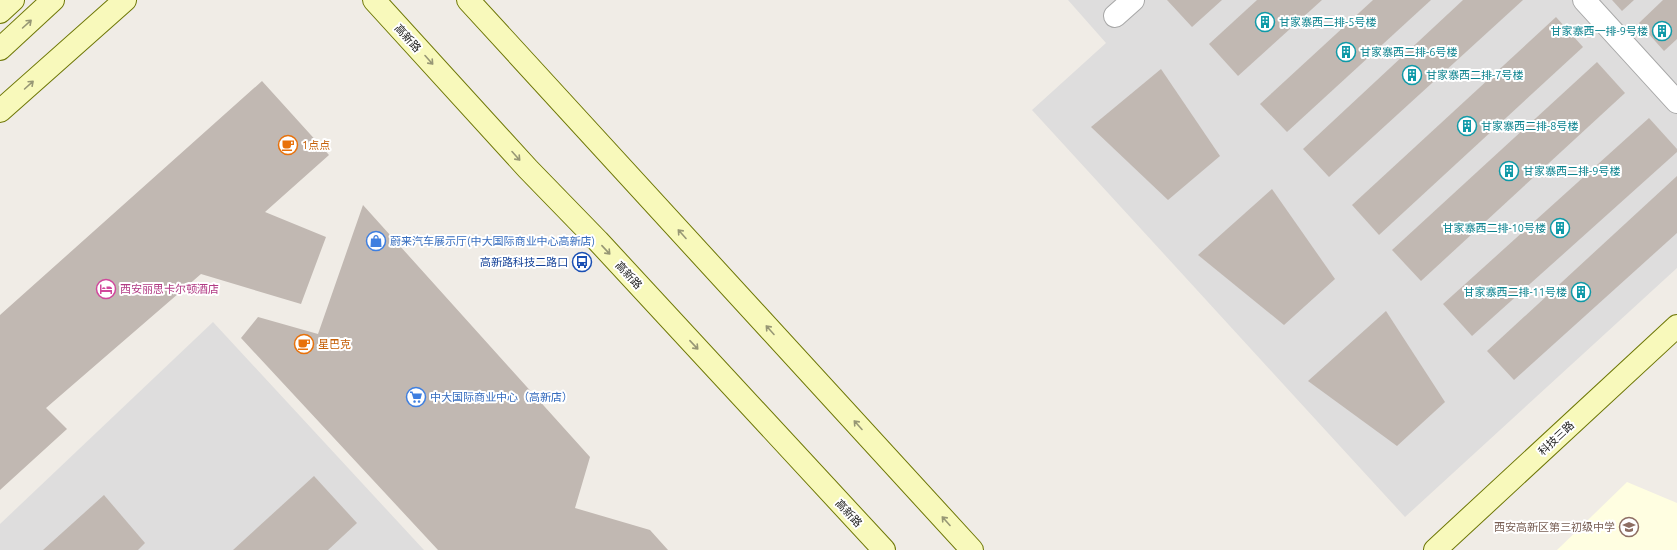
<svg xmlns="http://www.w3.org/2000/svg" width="1677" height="550" viewBox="0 0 1677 550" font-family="Ubuntu,'Noto Sans SC',sans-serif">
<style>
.residential{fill:#dedddd}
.education{fill:#fffee1}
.building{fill:#c1b8b2}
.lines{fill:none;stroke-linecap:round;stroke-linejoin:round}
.street-casing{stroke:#a7a7a7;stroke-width:24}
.secondary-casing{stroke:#6e7706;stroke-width:24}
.street{stroke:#fff;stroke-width:22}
.secondary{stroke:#f8f9bb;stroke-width:22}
.oneway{stroke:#979775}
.labels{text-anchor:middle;stroke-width:4;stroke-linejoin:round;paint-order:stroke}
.culture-label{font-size:11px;fill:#0d838f;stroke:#fff;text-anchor:start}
.street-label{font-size:11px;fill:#202020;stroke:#fff}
.food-label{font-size:11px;fill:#c56008;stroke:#fff;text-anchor:start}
.shop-label{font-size:11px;fill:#366cbe;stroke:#fff;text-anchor:start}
.transit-label{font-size:11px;fill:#164399;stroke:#fff;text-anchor:end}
.hotel-label{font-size:11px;fill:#b23c85;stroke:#fff;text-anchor:start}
.education-label{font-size:11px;fill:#785e54;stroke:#fff;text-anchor:end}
</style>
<rect width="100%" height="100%" fill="#f0ece6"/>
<!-- residential -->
<g class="residential">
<polygon points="1068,0 1677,0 1677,268 1405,517 1032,110 1106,43"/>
<polygon points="213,322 424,550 0,550 0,524"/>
</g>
<!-- education -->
<polygon class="education" points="1627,482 1677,503 1677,550 1557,550"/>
<!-- building -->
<g class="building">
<polygon points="1167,0 1222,0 1192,27"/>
<polygon points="1257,0 1322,0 1238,76 1209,44"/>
<polygon points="1373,0 1431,0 1287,132 1260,104"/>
<polygon points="1463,0 1523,0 1329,177 1303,149"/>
<polygon points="1612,0 1634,0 1622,11"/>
<polygon points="1663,0 1677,0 1677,39 1664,51 1639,23"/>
<polygon points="1556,17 1583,47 1379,235 1352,205"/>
<polygon points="1597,62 1625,93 1421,281 1392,250"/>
<polygon points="1161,69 1220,156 1168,200 1091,127"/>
<polygon points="262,81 329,155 265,212 326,237 301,304 201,274 46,408 67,429 0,490 0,315"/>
<polygon points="1649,118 1677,149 1677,152 1472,336 1443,304"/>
<polygon points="1677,176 1677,233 1514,380 1487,351"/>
<polygon points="1272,189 1335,279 1284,325 1198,255"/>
<polygon points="363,205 590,457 575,508 650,530 668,550 438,550 241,338 258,317 318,334"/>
<polygon points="1386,311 1445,402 1397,446 1308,381"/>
<polygon points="314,476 357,523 328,550 233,550"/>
<polygon points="104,495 145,543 138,550 43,550"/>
</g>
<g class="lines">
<defs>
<g id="street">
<polyline points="1584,0 1677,102"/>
<polyline points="1115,16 1133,0"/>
</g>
<g id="secondary">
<polyline points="374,0 528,169 598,241 884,550"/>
<polyline points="468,0 972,550"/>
<polyline points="0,12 13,0"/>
<polyline points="0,49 53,0"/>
<polyline points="0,111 125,0"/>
<polyline points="1435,550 1677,326"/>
</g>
</defs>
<!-- street casing -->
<use href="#street" class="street-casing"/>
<!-- secondary casing -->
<use href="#secondary" class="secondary-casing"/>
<!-- street -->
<use href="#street" class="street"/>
<!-- secondary -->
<use href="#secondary" class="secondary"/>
</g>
<!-- one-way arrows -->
<defs><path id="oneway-shaft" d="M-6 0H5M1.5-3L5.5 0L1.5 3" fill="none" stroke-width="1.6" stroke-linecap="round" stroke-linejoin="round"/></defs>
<g class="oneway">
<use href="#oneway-shaft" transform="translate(27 24) rotate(-42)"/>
<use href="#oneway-shaft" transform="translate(429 60) rotate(48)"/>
<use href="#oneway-shaft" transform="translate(29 85) rotate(-42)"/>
<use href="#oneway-shaft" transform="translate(516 156) rotate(48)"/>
<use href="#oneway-shaft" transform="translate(682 234) rotate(-132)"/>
<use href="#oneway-shaft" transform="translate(606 250) rotate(47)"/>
<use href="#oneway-shaft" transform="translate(770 330) rotate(-132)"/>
<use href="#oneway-shaft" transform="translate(694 345) rotate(47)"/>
<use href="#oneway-shaft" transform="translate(858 425) rotate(-132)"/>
<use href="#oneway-shaft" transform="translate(946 521) rotate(-132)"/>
</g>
<!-- icons -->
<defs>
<symbol id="building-ring" viewBox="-11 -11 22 22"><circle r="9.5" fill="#fff" stroke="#0f9aa8" stroke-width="1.5"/><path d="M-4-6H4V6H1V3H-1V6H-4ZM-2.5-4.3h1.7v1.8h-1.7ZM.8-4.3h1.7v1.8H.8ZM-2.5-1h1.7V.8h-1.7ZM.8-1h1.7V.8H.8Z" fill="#0f9aa8"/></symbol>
<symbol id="cafe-ring" viewBox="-11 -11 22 22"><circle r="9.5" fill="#fff" stroke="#e8710a" stroke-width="1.5"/><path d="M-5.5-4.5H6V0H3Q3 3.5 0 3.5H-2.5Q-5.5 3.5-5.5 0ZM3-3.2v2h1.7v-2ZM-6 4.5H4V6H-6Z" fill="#e8710a"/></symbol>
<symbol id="shop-ring" viewBox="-11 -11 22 22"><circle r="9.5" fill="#fff" stroke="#3f7fe0" stroke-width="1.5"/><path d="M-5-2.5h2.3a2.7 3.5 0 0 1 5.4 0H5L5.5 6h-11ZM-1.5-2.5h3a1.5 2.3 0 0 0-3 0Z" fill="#3f7fe0"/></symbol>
<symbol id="bus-ring" viewBox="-11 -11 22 22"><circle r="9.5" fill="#fff" stroke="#1a4fb4" stroke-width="1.5"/><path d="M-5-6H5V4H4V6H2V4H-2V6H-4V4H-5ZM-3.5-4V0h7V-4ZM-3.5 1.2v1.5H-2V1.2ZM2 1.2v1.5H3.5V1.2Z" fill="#1a4fb4"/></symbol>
<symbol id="hotel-ring" viewBox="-11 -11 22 22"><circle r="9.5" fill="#fff" stroke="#d1479c" stroke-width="1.5"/><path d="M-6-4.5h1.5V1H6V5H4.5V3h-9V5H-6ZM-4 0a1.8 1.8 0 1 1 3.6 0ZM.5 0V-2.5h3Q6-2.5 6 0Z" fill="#d1479c"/></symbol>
<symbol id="supermarket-ring" viewBox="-11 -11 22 22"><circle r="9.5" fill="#fff" stroke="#3f7fe0" stroke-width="1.5"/><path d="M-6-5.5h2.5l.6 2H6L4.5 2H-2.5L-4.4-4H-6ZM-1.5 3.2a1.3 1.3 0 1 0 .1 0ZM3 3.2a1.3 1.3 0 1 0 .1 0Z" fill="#3f7fe0"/></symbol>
<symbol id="school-ring" viewBox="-11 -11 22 22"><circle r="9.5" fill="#fff" stroke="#8d6e63" stroke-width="1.5"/><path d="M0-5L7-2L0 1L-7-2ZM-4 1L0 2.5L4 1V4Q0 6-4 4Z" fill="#8d6e63"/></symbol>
</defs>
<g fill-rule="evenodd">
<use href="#building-ring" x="1254" y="11" width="22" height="22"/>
<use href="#building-ring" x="1651" y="20" width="22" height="22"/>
<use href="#building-ring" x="1335" y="41" width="22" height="22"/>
<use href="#building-ring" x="1401" y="64" width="22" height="22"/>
<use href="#building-ring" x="1456" y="115" width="22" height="22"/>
<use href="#cafe-ring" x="277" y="134" width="22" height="22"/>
<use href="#building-ring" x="1498" y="160" width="22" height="22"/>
<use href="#building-ring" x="1549" y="217" width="22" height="22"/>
<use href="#shop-ring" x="365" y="230" width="22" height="22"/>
<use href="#bus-ring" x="571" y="251" width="22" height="22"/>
<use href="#hotel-ring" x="95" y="278" width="22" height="22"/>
<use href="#building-ring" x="1570" y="281" width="22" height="22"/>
<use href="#cafe-ring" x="293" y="333" width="22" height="22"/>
<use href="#supermarket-ring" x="405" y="386" width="22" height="22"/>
<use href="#school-ring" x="1618" y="516" width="22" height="22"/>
</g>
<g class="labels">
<!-- culture labels -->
<g class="culture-label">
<text x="1279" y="26">甘家寨西二排-5号楼</text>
<text x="1648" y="35" text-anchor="end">甘家寨西一排-9号楼</text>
<text x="1360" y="56">甘家寨西二排-6号楼</text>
<text x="1426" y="79">甘家寨西二排-7号楼</text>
<text x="1481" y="130">甘家寨西二排-8号楼</text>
<text x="1523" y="175">甘家寨西二排-9号楼</text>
<text x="1546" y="232" text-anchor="end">甘家寨西二排-10号楼</text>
<text x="1567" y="296" text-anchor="end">甘家寨西二排-11号楼</text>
</g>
<!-- street labels -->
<g class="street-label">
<text transform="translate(408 38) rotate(48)" y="4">高新路</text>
<text transform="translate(629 275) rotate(47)" y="4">高新路</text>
<text transform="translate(1556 438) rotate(-43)" y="4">科技三路</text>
<text transform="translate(849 513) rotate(47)" y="4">高新路</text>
</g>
<!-- food labels -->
<g class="food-label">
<text x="302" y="149">1点点</text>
<text x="318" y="348">星巴克</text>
</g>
<!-- shop labels -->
<g class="shop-label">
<text x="390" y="245">蔚来汽车展示厅(中大国际商业中心高新店)</text>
<text x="430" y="401">中大国际商业中心（高新店）</text>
</g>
<!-- transit labels -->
<g class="transit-label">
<text x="568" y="266">高新路科技二路口</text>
</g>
<!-- hotel labels -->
<g class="hotel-label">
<text x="120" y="293">西安丽思卡尔顿酒店</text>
</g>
<!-- education labels -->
<g class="education-label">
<text x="1615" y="531">西安高新区第三初级中学</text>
</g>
</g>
</svg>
